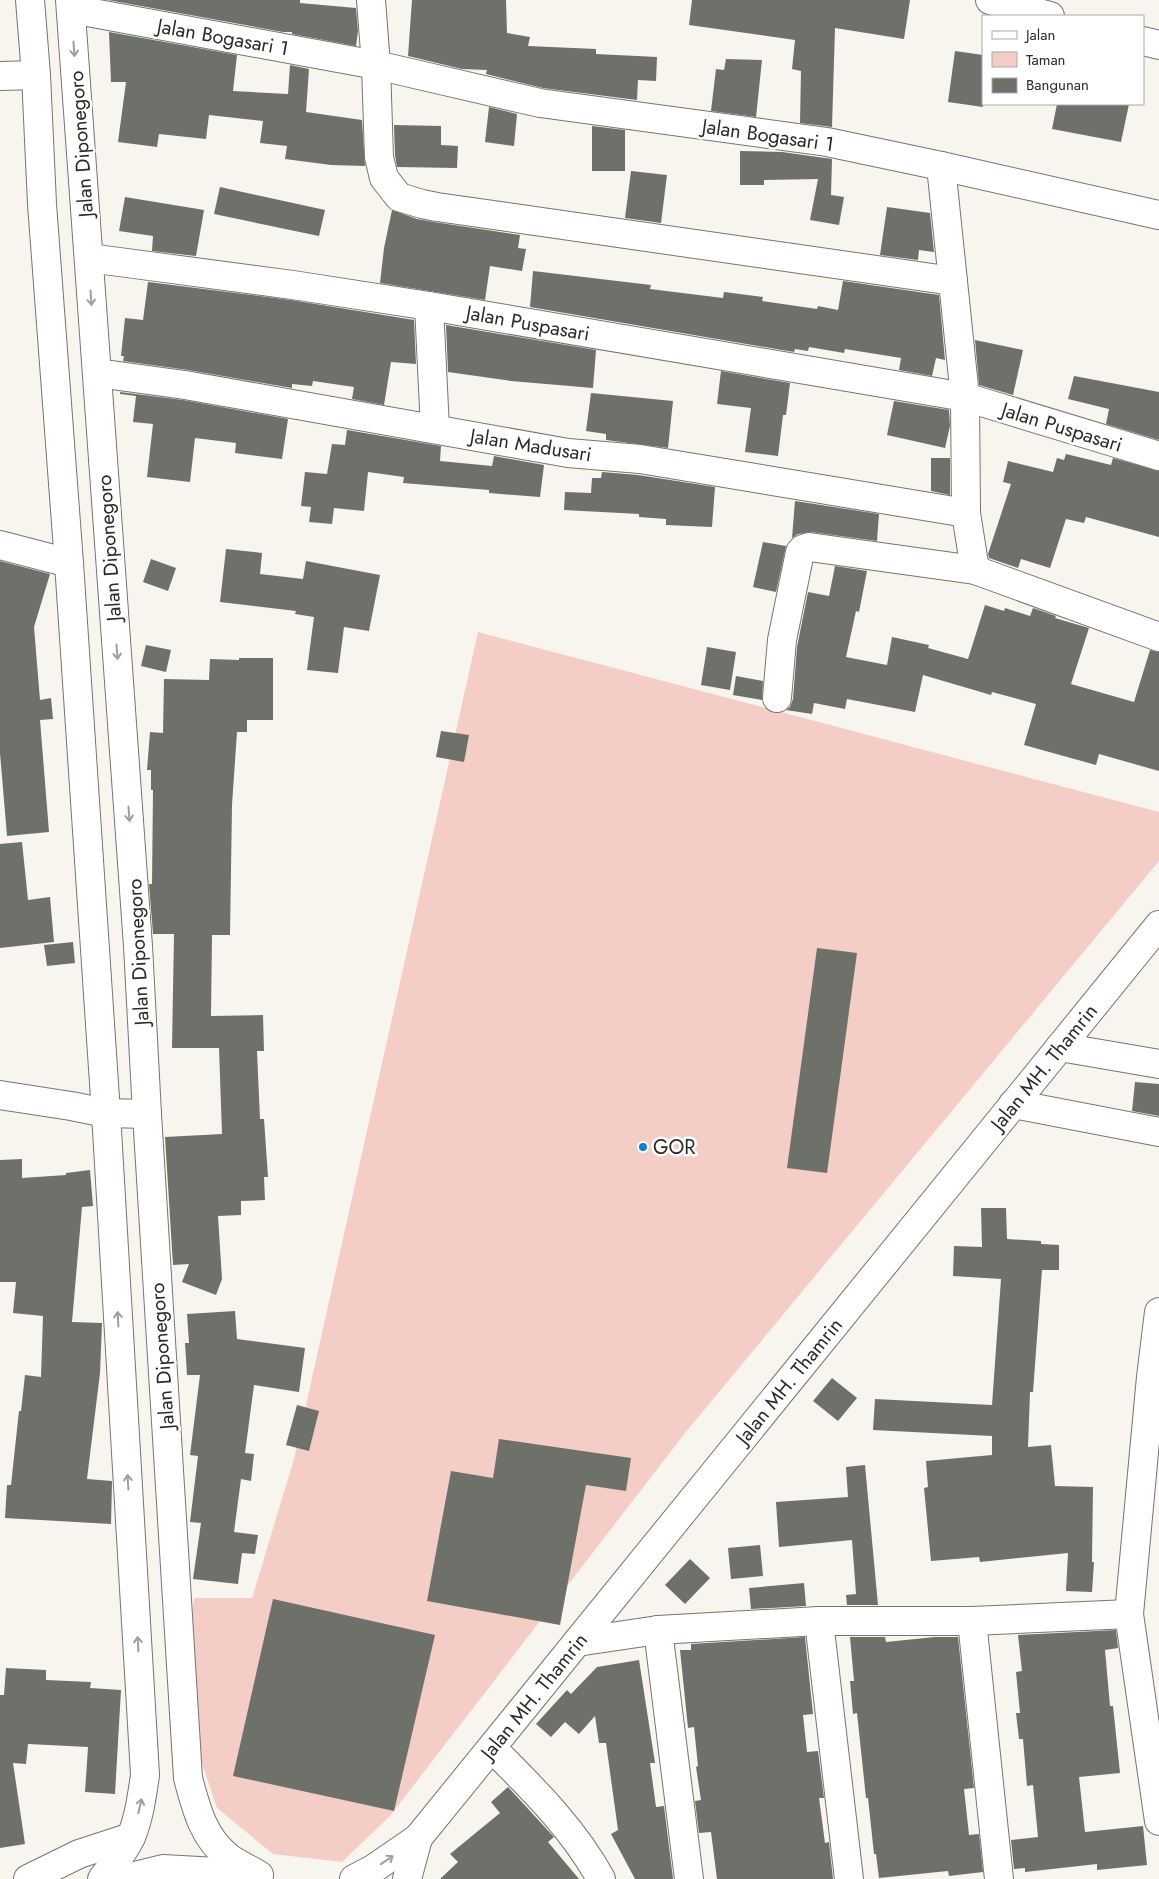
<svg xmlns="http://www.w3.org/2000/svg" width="1159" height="1879" viewBox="0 0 1159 1879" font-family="Jost,sans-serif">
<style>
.green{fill:#f5cdc7}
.building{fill:#6e706a}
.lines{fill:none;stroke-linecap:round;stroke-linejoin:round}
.minor-casing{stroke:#77756f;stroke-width:30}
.tertiary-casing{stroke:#77756f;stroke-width:30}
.secondary-casing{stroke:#77756f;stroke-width:30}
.primary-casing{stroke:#77756f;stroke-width:30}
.minor{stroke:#fff;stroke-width:28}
.tertiary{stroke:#fff;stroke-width:28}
.secondary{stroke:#fff;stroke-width:28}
.primary{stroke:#fff;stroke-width:28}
.oneway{stroke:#a09f9e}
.poi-dot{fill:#0086cd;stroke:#fff;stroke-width:2}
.labels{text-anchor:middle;stroke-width:5;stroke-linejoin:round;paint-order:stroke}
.street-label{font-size:20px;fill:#2b2a27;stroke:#fff}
.poi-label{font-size:20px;fill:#2b2a27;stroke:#fff;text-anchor:start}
</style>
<rect width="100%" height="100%" fill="#f8f5ee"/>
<!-- green -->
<polygon class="green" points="478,632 1159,812 1159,861 685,1433 390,1816 342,1862 273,1854 217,1808 200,1757 191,1625 194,1598 252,1598 294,1459"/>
<!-- building -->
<g class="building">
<polygon points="108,0 300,0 300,3 356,8 358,31 356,46 292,34 292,32 283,32"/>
<polygon points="412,0 506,0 507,33 530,37 528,46 596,49 596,54 657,57 656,81 638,80 637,100 543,88 486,74 487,70 462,69 408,56"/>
<polygon points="692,0 910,0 904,39 835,28 832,127 800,123 801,71 792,69 795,40 689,25"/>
<polygon points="109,32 237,55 233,91 288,94 290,65 309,69 306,112 362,120 365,166 331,165 285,159 287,146 260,143 263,121 209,115 206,139 159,134 157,147 118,142 126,82 111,82"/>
<polygon points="955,51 983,55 983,107 948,102"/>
<polygon points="726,59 762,60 756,117 711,111 716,69 724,70"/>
<polygon points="1057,104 1129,104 1121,142 1052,129"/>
<polygon points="489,107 517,114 514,146 485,142"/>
<polygon points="394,125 441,126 441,145 458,146 457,168 397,167 395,155"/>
<polygon points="592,126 625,130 625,171 592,171"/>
<polygon points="740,151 782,152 832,159 831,195 844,197 839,225 810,220 818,179 764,180 764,185 740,185"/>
<polygon points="631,171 667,175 661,223 625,218"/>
<polygon points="220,187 325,210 319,236 214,214"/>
<polygon points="125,197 204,210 196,256 152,251 153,236 119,231"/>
<polygon points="887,207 930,213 934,252 919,250 918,260 880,255"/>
<polygon points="392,210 417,219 434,222 520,235 518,248 526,249 522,271 490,266 485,300 380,283 384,248"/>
<polygon points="533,271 651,285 650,289 723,298 724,292 763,297 762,301 817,309 818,306 838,310 843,281 939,295 945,360 936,358 932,376 899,370 901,358 845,349 844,353 809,347 808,351 795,349 794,352 530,307"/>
<polygon points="148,282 291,300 414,320 416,364 391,362 384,405 352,399 354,387 313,381 312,386 292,384 292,388 188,370 123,361 124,356 121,356 125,318 143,320"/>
<polygon points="446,325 596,350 593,388 511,381 448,372"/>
<polygon points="975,340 1023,350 1013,395 979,385"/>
<polygon points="721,371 790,383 786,415 783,415 778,456 745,452 751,408 717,404"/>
<polygon points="1074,376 1159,392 1159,440 1106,424 1109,409 1068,399"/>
<polygon points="120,392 183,400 288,419 282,459 235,453 236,443 195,438 190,482 147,477 153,424 133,422 136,396 120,394"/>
<polygon points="591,393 673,401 668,448 606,440 606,434 586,431"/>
<polygon points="894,401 949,410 950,426 945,448 887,435"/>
<polygon points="347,430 441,446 440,461 492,466 494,456 544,465 540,497 489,493 489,490 403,483 404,477 368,472 364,511 334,508 332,524 309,522 311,507 301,506 305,472 327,474 332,444 345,445"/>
<polygon points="1066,454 1111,465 1113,458 1159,471 1159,537 1086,517 1084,523 1066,519 1050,568 1021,559 1018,568 989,558 988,554 1011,484 1003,482 1008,461 1053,472 1057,458 1064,460"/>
<polygon points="931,458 950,458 950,495 931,491"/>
<polygon points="602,472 638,475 715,487 712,527 666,525 666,519 639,517 639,514 564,510 565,492 591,493 592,478 601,478"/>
<polygon points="795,501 879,514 877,541 811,532 798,534 792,538"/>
<polygon points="763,542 786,546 776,592 753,587"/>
<polygon points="226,549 262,553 260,574 303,579 306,561 380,575 369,631 344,627 338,673 307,670 314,617 295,614 296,611 220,602"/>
<polygon points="151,559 176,568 168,591 143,582"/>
<polygon points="0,561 50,574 34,627 40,700 51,698 53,719 40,720 49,832 7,836 0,753"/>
<polygon points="835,566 867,571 859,612 856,611 846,657 887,665 892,637 929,645 928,648 968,659 985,605 1004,611 1005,608 1030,616 1033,608 1056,616 1055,618 1089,628 1071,684 1134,702 1150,650 1159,652 1159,771 1099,754 1096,765 1024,745 1036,704 992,692 991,695 923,675 915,712 847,699 845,709 814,703 812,714 786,710 790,707 793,699 797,647 808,592 829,596"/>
<polygon points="146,645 171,650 166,672 141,666"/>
<polygon points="707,647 736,652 730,690 701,685"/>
<polygon points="239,658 273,658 273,720 247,720 247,732 237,732 232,805 230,935 212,935 211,1016 263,1015 264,1051 257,1051 260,1119 264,1119 268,1177 264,1177 265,1200 241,1201 241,1215 218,1216 222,1279 216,1295 182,1282 189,1264 173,1265 165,1137 222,1134 219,1048 172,1048 174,934 153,934 149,884 152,884 153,790 151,790 151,770 147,770 150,732 163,733 164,679 209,680 210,659 239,660"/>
<polygon points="736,676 763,681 762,700 733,695"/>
<polygon points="441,731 469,735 464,762 436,757"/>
<polygon points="22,842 28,900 50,897 54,942 0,948 0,844"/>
<polygon points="73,942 75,963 47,966 44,945"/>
<polygon points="817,948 857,953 827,1173 787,1168"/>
<polygon points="1135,1082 1159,1084 1159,1116 1132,1111"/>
<polygon points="22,1159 22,1178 66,1175 66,1173 90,1170 93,1206 82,1207 72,1322 102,1323 100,1373 87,1479 112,1481 111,1524 5,1518 7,1485 11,1485 19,1411 21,1411 25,1375 41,1377 43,1316 13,1313 16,1282 0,1282 0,1160"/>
<polygon points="981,1208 1006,1208 1007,1239 1041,1241 1041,1244 1059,1245 1059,1270 1042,1270 1033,1392 1030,1392 1028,1447 1051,1445 1055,1486 1093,1487 1092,1562 1094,1562 1092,1592 1066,1591 1068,1553 980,1562 979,1557 931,1561 924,1488 928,1487 926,1461 992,1455 992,1436 873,1430 875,1399 992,1405 1001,1279 953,1276 954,1246 982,1247"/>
<polygon points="235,1311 237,1339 305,1348 299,1392 254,1385 245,1453 254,1454 251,1481 241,1479 234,1532 258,1535 255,1554 242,1553 238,1584 193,1579 201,1523 190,1522 198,1456 190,1455 200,1375 187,1375 185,1343 189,1343 187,1314"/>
<polygon points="832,1378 857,1398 838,1421 813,1401"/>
<polygon points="297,1405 319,1411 309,1451 286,1445"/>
<polygon points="499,1439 631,1458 626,1491 586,1485 560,1625 427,1601 451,1471 493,1478"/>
<polygon points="865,1465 878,1605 847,1605 846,1595 856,1594 852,1540 779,1547 776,1502 848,1497 846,1467"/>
<polygon points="760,1545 763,1576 731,1579 728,1548"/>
<polygon points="690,1559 710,1578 685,1604 665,1585"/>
<polygon points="804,1583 806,1606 751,1609 749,1588"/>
<polygon points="273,1599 435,1635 394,1811 233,1776"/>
<polygon points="1116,1630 1118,1648 1105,1650 1110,1706 1113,1706 1120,1773 1079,1777 1085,1832 1143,1826 1147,1865 1097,1870 1097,1864 1025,1872 1025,1868 1014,1869 1011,1840 1038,1837 1033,1785 1027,1786 1023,1739 1019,1739 1016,1713 1020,1713 1016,1672 1022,1671 1018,1635"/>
<polygon points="805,1637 813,1714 803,1715 807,1752 818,1751 824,1798 819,1798 825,1843 829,1842 833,1879 717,1879 711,1832 699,1833 695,1801 701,1800 696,1767 698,1766 694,1727 688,1728 680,1650 691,1650 691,1644"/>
<polygon points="850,1637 885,1637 886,1642 935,1637 958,1637 974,1788 964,1789 969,1835 979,1834 983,1872 949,1876 948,1871 879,1878 876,1854 874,1854 868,1798 866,1798 857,1713 853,1714 850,1681 854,1681"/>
<polygon points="639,1660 655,1763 650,1763 656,1807 664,1806 673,1879 635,1879 611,1834 618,1830 606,1743 599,1743 595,1716 579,1734 565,1722 551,1737 536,1724 567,1690 571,1694 597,1667"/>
<polygon points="6,1668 46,1670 46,1680 91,1682 90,1688 121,1690 115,1794 85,1792 88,1747 28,1744 26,1764 13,1763 25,1844 0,1848 0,1695 4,1695"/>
<polygon points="508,1787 553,1836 554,1837 548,1842 579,1879 440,1879 458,1862 450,1854 500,1813 491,1802"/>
</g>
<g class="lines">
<defs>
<g id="minor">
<polyline points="371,0 376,65 379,157 384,178 399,197 422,204 437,207 953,281"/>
<polyline points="990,0 1050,16"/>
<polyline points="71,9 376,65 540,103 827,142 941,166 1159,215"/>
<polyline points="1143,41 1159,45"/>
<polyline points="0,76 36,75"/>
<polyline points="941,166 965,397 966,513 975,570"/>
<polyline points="89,258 293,285 429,306 965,397 1159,456"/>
<polyline points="429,306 435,429"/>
<polyline points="97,373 185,385 568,453 640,459 966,513"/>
<polyline points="0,545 69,563"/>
<polyline points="777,698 782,640 800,552 803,549 809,547 975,570 1159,637"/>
<polyline points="1060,1047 1159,1064"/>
<polyline points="0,1095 71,1106 106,1113 147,1114"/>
<polyline points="1013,1104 1159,1132"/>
<polyline points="1159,1312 1151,1377 1129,1614 1159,1821"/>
<polyline points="819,1621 849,1879"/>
<polyline points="972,1621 999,1879"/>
<polyline points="658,1630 689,1879"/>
<polyline points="577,1642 658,1630 819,1621 972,1621 1129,1614"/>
<path d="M492 1748C532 1788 574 1829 601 1879"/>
<polyline points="28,1879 79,1854 131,1837"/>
</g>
<g id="tertiary">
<polyline points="354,1879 373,1869 418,1838"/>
<polyline points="407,1879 418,1838"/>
</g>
<polyline id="secondary" points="418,1838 1159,925"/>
<g id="primary">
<path d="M30 0 36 75 42 204 69 563 106 1113 145 1775C142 1796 139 1818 131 1837 124 1852 112 1866 102 1879"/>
<path d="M70 0 138 946 147 1114 188 1778C196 1808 203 1837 228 1857 237 1864 249 1869 259 1875"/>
<polyline points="122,1879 163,1869 253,1874"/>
</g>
</defs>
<!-- minor casing -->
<use href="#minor" class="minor-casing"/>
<!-- tertiary casing -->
<use href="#tertiary" class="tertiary-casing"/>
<!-- secondary casing -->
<use href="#secondary" class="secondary-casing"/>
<!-- primary casing -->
<use href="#primary" class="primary-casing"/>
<!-- minor -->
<use href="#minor" class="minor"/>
<!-- tertiary -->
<use href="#tertiary" class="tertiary"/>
<!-- secondary -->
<use href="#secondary" class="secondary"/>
<!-- primary -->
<use href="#primary" class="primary"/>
</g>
<!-- one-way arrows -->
<defs><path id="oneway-shaft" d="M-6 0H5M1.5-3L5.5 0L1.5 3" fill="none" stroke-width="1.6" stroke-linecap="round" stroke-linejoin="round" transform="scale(1.25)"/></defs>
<g class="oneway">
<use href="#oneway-shaft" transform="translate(74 49) rotate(86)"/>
<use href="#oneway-shaft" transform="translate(91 298) rotate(86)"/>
<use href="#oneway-shaft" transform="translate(117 652) rotate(86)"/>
<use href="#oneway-shaft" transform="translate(129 814) rotate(86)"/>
<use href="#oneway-shaft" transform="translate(118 1319) rotate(-93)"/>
<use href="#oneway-shaft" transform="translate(128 1482) rotate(-93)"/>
<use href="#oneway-shaft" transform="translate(138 1644) rotate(-93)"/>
<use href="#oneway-shaft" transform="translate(140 1806) rotate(-77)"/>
<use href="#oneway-shaft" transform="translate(387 1860) rotate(-34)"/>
</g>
<!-- markers -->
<circle class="poi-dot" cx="643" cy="1147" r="5"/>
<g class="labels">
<!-- street labels -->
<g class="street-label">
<text transform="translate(223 37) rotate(10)" y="7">Jalan Bogasari 1</text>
<text transform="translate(768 135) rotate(8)" y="7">Jalan Bogasari 1</text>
<text transform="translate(81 144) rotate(-94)" y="7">Jalan Diponegoro</text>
<text transform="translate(528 323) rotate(10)" y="7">Jalan Puspasari</text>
<text transform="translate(1062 427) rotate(17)" y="7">Jalan Puspasari</text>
<text transform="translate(531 445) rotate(9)" y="7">Jalan Madusari</text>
<text transform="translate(109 548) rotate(-94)" y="7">Jalan Diponegoro</text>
<text transform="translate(138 952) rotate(-93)" y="7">Jalan Diponegoro</text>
<text transform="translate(1044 1067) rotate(-51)" y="7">Jalan MH. Thamrin</text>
<text transform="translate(162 1356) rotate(-94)" y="7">Jalan Diponegoro</text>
<text transform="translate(789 1381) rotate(-51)" y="7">Jalan MH. Thamrin</text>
<text transform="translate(534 1696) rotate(-51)" y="7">Jalan MH. Thamrin</text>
</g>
<!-- poi labels -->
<g class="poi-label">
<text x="653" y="1154">GOR</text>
</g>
</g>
<!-- legend -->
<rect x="982" y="15" width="162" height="90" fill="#ffffff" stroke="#aaaaa9"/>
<rect x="992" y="31" width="25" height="8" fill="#ffffff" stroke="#aaaaa9"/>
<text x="1026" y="40" font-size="15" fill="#2b2a27">Jalan</text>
<rect x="992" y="52" width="25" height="15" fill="#f5cdc7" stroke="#aaaaa9"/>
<text x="1026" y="65" font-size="15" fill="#2b2a27">Taman</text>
<rect x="992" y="78" width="25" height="15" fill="#6e706a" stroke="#aaaaa9"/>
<text x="1026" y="90" font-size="15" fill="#2b2a27">Bangunan</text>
</svg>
